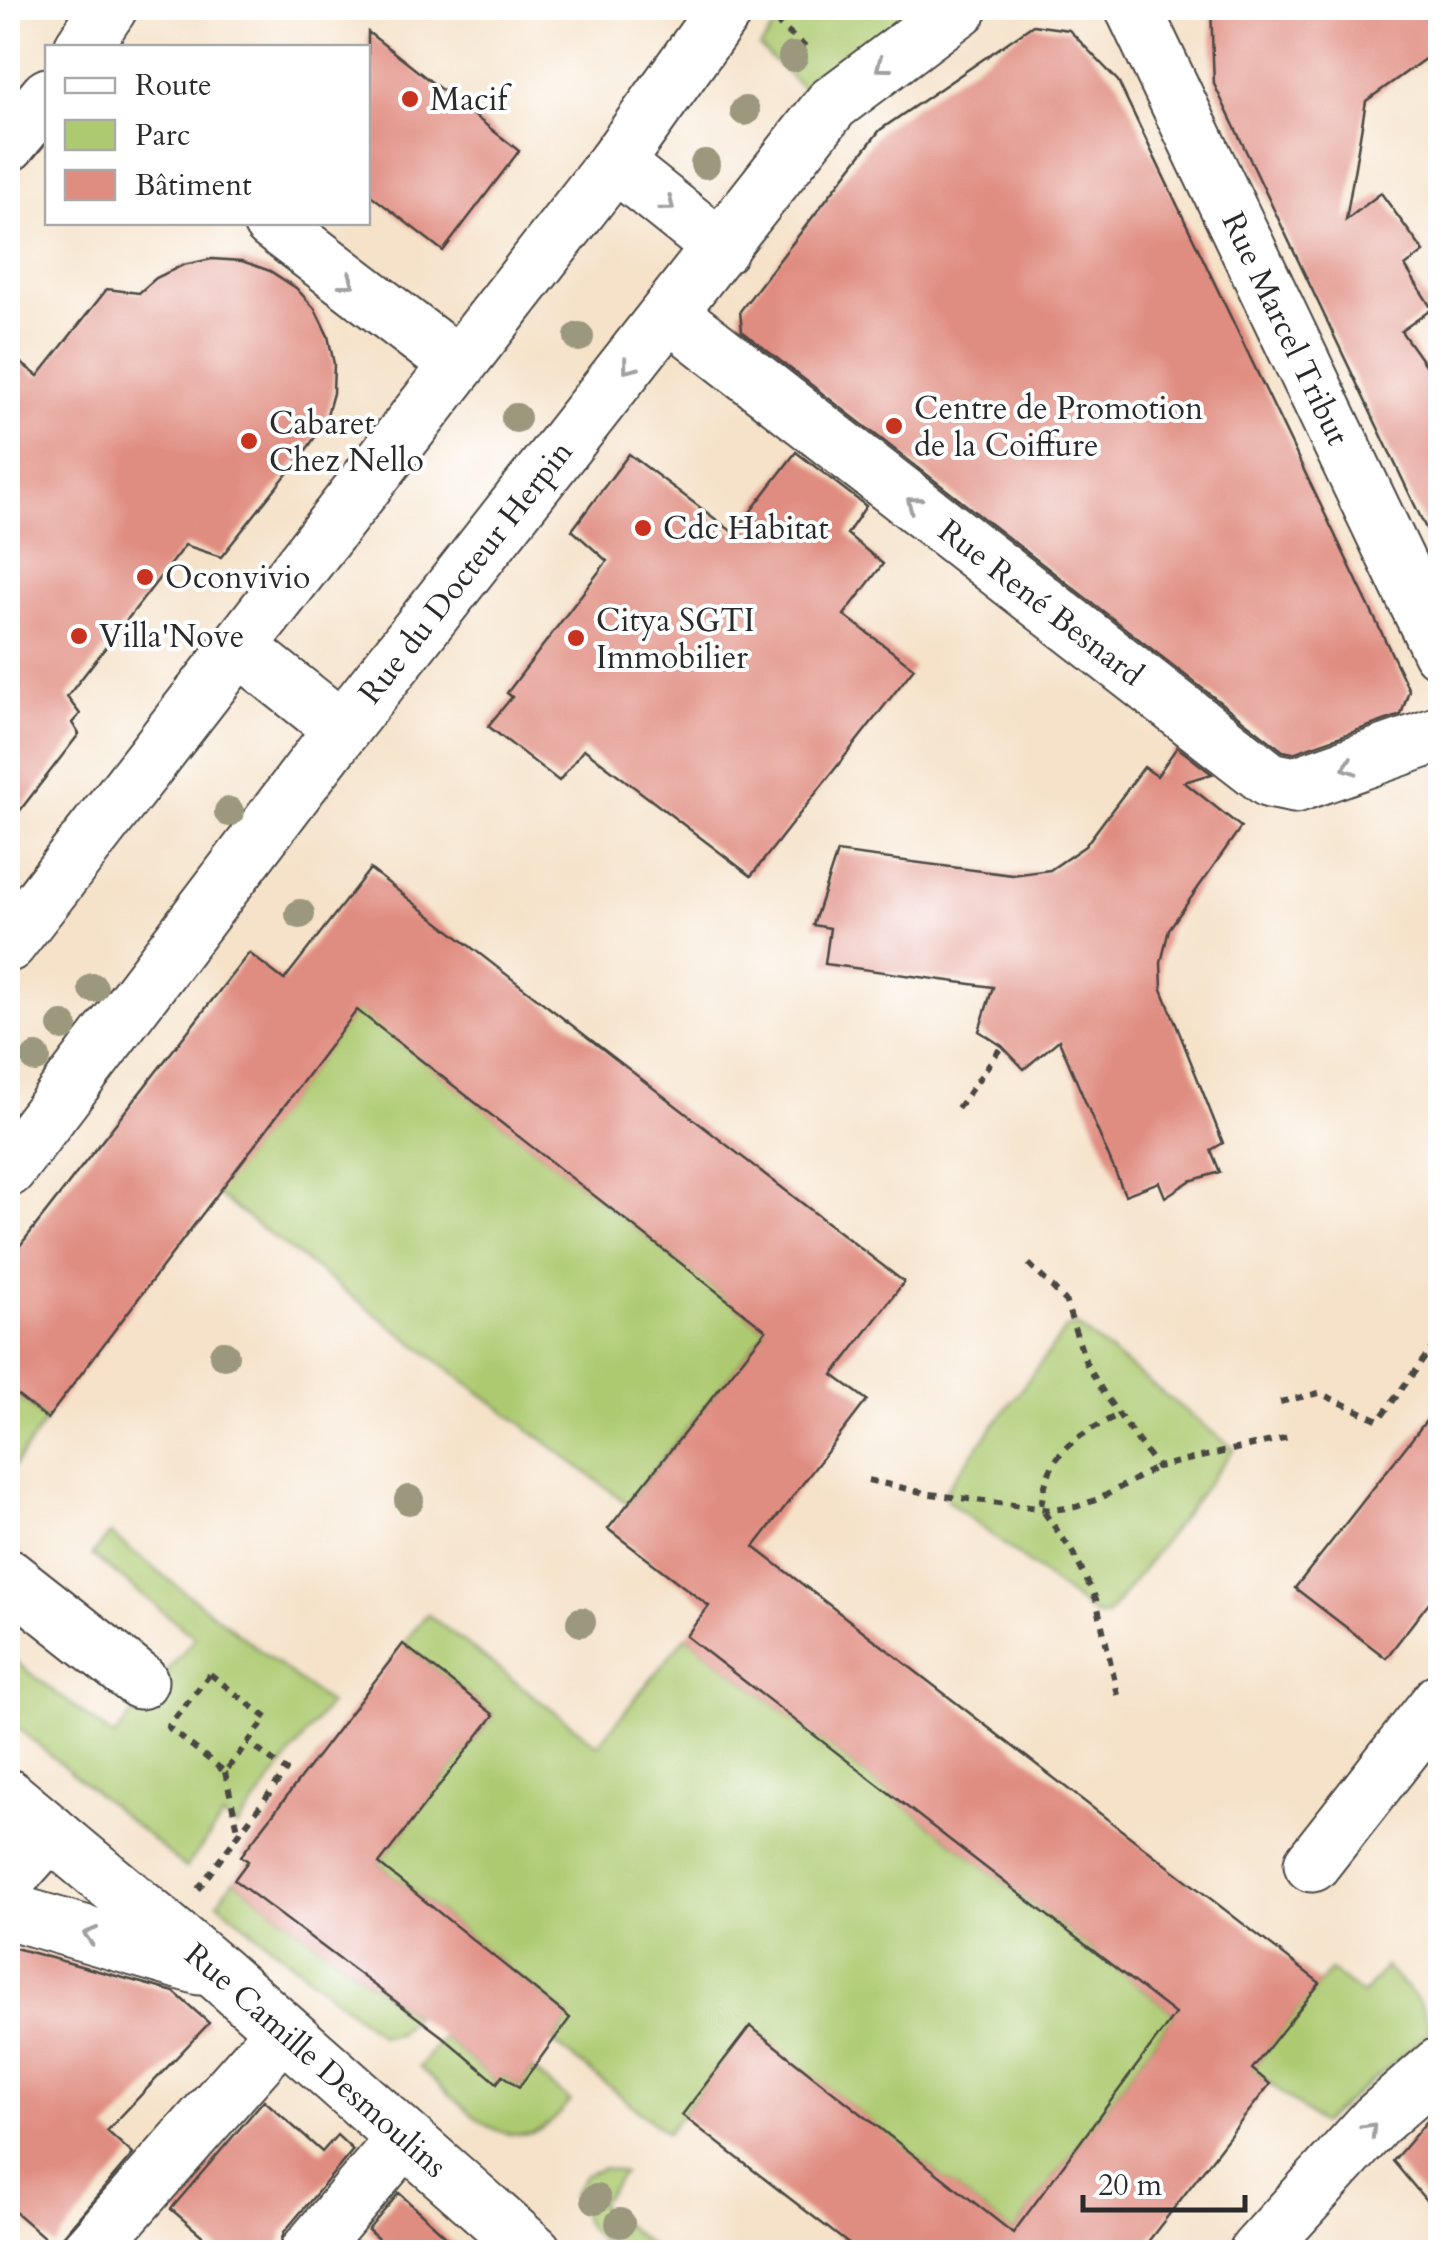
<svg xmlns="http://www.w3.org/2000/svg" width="1448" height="2260" viewBox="0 0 1448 2260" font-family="Cardo,serif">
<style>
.green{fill:#adca71;stroke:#6c7a4e;stroke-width:2.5}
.building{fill:#e08d81}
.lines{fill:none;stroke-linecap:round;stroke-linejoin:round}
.minor-casing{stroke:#494643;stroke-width:59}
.path{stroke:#494643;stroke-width:6;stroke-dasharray:8 8;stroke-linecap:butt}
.minor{stroke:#fff;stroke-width:55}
.tree{fill:#9b987e}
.oneway{stroke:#a0a0a0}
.poi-dot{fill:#c8321e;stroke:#fff;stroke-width:4}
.labels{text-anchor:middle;stroke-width:8;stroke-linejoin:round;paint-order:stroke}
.poi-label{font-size:32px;fill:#2b2b2b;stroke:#fff;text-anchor:start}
.street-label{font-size:32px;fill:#2b2b2b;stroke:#fff}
</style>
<rect width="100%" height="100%" fill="#fff"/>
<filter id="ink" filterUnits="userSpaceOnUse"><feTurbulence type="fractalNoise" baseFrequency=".01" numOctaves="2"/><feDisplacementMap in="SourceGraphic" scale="20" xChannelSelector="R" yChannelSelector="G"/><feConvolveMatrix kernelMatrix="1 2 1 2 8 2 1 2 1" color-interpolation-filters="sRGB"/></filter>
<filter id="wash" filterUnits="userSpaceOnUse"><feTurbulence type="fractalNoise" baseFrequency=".0048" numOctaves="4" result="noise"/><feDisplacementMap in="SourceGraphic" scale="40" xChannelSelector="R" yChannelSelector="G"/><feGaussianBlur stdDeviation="2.25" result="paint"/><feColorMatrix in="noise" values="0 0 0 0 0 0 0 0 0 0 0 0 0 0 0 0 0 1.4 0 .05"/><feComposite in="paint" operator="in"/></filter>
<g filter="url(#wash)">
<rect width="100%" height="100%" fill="#f5e2c9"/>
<!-- green -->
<g class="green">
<polygon points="788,8 930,8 809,94 760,48"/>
<polygon points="357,1009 766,1330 627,1503 216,1194"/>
<polygon points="1077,1326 1234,1449 1107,1616 1096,1616 947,1500 946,1489 1067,1328"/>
<polygon points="17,1396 47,1419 8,1474 8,1403 11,1405"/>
<polygon points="110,1534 329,1704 237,1827 223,1817 186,1868 8,1720 8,1656 114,1737 195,1637 92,1555"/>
<polygon points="427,1614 598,1745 686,1636 1175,2014 1013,2233 750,2027 667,2133 553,2042 570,2018 379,1864 494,1715 403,1644"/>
<polygon points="234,1880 414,2016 398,2034 381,2036 218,1902"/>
<path d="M1385 1967C1403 1986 1433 2006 1428 2034L1321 2124 1252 2069 1330 1970 1363 1995Z"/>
<path d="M443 2037 496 2082 503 2075 519 2087 533 2070 570 2101C516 2177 467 2108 419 2067Z"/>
<polygon points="603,2168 623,2173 599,2204 658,2252 609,2252 587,2226 572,2195 585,2175"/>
</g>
<g id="blocks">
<!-- building -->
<g class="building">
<polygon points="1211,8 1440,8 1440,48 1366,101 1346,220 1381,193 1424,252 1405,266 1432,309 1401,331 1440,386 1440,558 1214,84"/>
<polygon points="1033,25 1069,30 1118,81 1409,690 1401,715 1293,753 1283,751 742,331 740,311 880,130"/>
<polygon points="368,32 519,151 443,251 368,193"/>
<polygon points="212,259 242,261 270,271 296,288 315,309 328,336 334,364 333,393 325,422 309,446 221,557 185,545 106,647 67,697 80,714 72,723 79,734 8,826 8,353 38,376 107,289 139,293 156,278 183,265"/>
<polygon points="796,452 866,506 847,534 883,564 844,615 914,668 751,876 584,749 559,781 488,726 512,697 507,693 607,561 572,530 629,454 734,533"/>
<polygon points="1177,747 1212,774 1184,782 1241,827 1169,929 1161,963 1162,989 1223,1143 1211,1150 1220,1172 1190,1181 1165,1197 1159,1182 1125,1195 1059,1040 1024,1069 1002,1046 979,1031 993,987 825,964 830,928 813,925 837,852 1012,875 1050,870 1085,846 1144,767 1157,776"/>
<polygon points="370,869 904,1282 833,1375 867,1400 754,1547 1320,1983 1252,2069 1270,2084 1140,2252 859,2252 682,2115 750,2026 1013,2233 1175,2014 686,1636 709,1606 608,1529 766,1330 357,1010 47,1419 8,1388 8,1261 249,953 284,980"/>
<polygon points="1440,1403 1440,1588 1386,1658 1295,1588"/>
<polygon points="403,1644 494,1715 379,1864 570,2018 519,2087 503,2075 497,2083 443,2037 234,1880 248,1861 241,1856"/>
<polygon points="8,1946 174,1992 209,2023 107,2131 133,2154 54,2246 8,2206"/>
<polygon points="264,2100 322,2152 337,2135 353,2150 284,2232 278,2252 221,2252 171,2209"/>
<polygon points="1440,2106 1440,2217 1393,2161"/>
<polygon points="399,2193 463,2252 393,2252 368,2230"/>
</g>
</g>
</g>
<g filter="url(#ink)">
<use href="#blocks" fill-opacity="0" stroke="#494643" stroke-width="2.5"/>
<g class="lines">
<defs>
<g id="minor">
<path id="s1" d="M1133 8 1440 651"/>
<polyline points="82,48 109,8"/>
<polyline points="8,144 48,96"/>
<polyline points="615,163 721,248"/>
<polyline points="271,222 458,365"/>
<path id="s2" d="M670 314 1270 780 1295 785 1440 734"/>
<polyline points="239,647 342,729"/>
<polyline points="8,944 615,163 726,8"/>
<path id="s3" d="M8 1169 342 729 832 104 960 8"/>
<polyline points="8,1577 140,1681"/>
<path id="s4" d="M8 1797 217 1972 534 2252"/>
<polyline points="1312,1864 1440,1701"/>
<polyline points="8,1879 50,1832"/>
<polyline points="8,1911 200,1967"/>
<polyline points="88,2252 283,2031"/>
<polyline points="308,2252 404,2139"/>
<polyline points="1257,2252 1376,2121 1440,2065"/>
</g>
</defs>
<!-- minor casing -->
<use href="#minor" class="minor-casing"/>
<!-- path -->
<g class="path">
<polyline points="775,21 811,52"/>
<polyline points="958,1108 1002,1046"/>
<polyline points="1029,1264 1065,1300 1086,1363 1106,1397 1157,1467 1293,1436"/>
<polyline points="1280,1402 1319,1393 1379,1420 1440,1337"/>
<polyline points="868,1480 930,1494 1052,1510 1076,1507 1101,1498 1157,1467"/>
<polygon points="210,1674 267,1718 225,1772 168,1727"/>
<path d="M1118 1695 1096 1599 1072 1551 1041 1508C1047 1453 1071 1439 1118 1415"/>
<polyline points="225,1772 239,1834"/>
<polyline points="198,1889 286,1771 248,1742"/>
</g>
<!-- minor -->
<use href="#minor" class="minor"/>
</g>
<!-- trees -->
<g class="tree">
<circle cx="793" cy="57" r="15"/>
<circle cx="745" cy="111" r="15"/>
<circle cx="705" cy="164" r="15"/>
<circle cx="579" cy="337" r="15"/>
<circle cx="516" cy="418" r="15"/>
<circle cx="229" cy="812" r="15"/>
<circle cx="300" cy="914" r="15"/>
<circle cx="93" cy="988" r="15"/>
<circle cx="63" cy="1026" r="15"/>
<circle cx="36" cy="1058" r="15"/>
<circle cx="224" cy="1355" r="15"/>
<circle cx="409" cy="1500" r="15"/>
<circle cx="581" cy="1622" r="15"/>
<circle cx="596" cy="2199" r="15"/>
<circle cx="620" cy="2223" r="15"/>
</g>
<!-- one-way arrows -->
<defs><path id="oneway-chevron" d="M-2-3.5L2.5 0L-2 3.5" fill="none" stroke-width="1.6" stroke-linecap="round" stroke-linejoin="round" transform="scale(2.5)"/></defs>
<g class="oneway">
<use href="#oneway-chevron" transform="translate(882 66) rotate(143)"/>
<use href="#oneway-chevron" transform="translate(668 205) rotate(38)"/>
<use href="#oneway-chevron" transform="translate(348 282) rotate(37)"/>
<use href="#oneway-chevron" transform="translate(629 367) rotate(128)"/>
<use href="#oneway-chevron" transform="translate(913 503) rotate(-142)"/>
<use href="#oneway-chevron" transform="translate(1349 767) rotate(161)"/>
<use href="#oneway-chevron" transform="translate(90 1935) rotate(-164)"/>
<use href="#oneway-chevron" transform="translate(1370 2129) rotate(-46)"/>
</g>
</g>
<!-- markers -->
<g class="poi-dot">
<circle cx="410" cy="99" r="10"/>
<circle cx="894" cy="426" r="10"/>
<circle cx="249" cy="441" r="10"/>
<circle cx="643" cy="528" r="10"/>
<circle cx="145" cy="577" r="10"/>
<circle cx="79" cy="636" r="10"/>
<circle cx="576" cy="638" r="10"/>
</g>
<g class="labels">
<!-- poi labels -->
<g class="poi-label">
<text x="430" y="110">Macif</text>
<text x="914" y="419">Centre de Promotion<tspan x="914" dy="37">de la Coiffure</tspan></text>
<text x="269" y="434">Cabaret<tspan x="269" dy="37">Chez Nello</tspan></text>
<text x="663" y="539">Cdc Habitat</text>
<text x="165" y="588">Oconvivio</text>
<text x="596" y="631">Citya SGTI<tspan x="596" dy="37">Immobilier</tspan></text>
<text x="99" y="647">Villa'Nove</text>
</g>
<!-- street labels -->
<g class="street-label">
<text dy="11" stroke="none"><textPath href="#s1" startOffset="355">Rue Marcel Tribut</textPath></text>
<text dy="11" stroke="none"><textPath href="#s3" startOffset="752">Rue du Docteur Herpin</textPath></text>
<text dy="11" stroke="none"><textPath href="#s2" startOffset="470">Rue René Besnard</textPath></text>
<text dy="11" stroke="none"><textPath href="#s4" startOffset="405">Rue Camille Desmoulins</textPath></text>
</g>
</g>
<!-- margin -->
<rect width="1448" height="2260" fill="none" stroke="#fff" stroke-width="40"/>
<!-- legend -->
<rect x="45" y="45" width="325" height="180" fill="#ffffff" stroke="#aaaaaa" stroke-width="2.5"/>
<rect x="65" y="78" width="50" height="15" fill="#ffffff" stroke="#aaaaaa" stroke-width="2.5"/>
<text x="135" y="95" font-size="30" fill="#2b2b2b">Route</text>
<rect x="65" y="120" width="50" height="30" fill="#adca71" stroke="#aaaaaa" stroke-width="2.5"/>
<text x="135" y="145" font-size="30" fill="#2b2b2b">Parc</text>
<rect x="65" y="170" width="50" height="30" fill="#e08d81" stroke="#aaaaaa" stroke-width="2.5"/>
<text x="135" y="195" font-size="30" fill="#2b2b2b">Bâtiment</text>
<!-- scale -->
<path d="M1083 2195v15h162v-15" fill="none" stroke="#2b2b2b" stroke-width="5"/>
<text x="1098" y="2195" font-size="30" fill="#2b2b2b" stroke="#ffffff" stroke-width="8" paint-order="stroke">20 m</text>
</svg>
